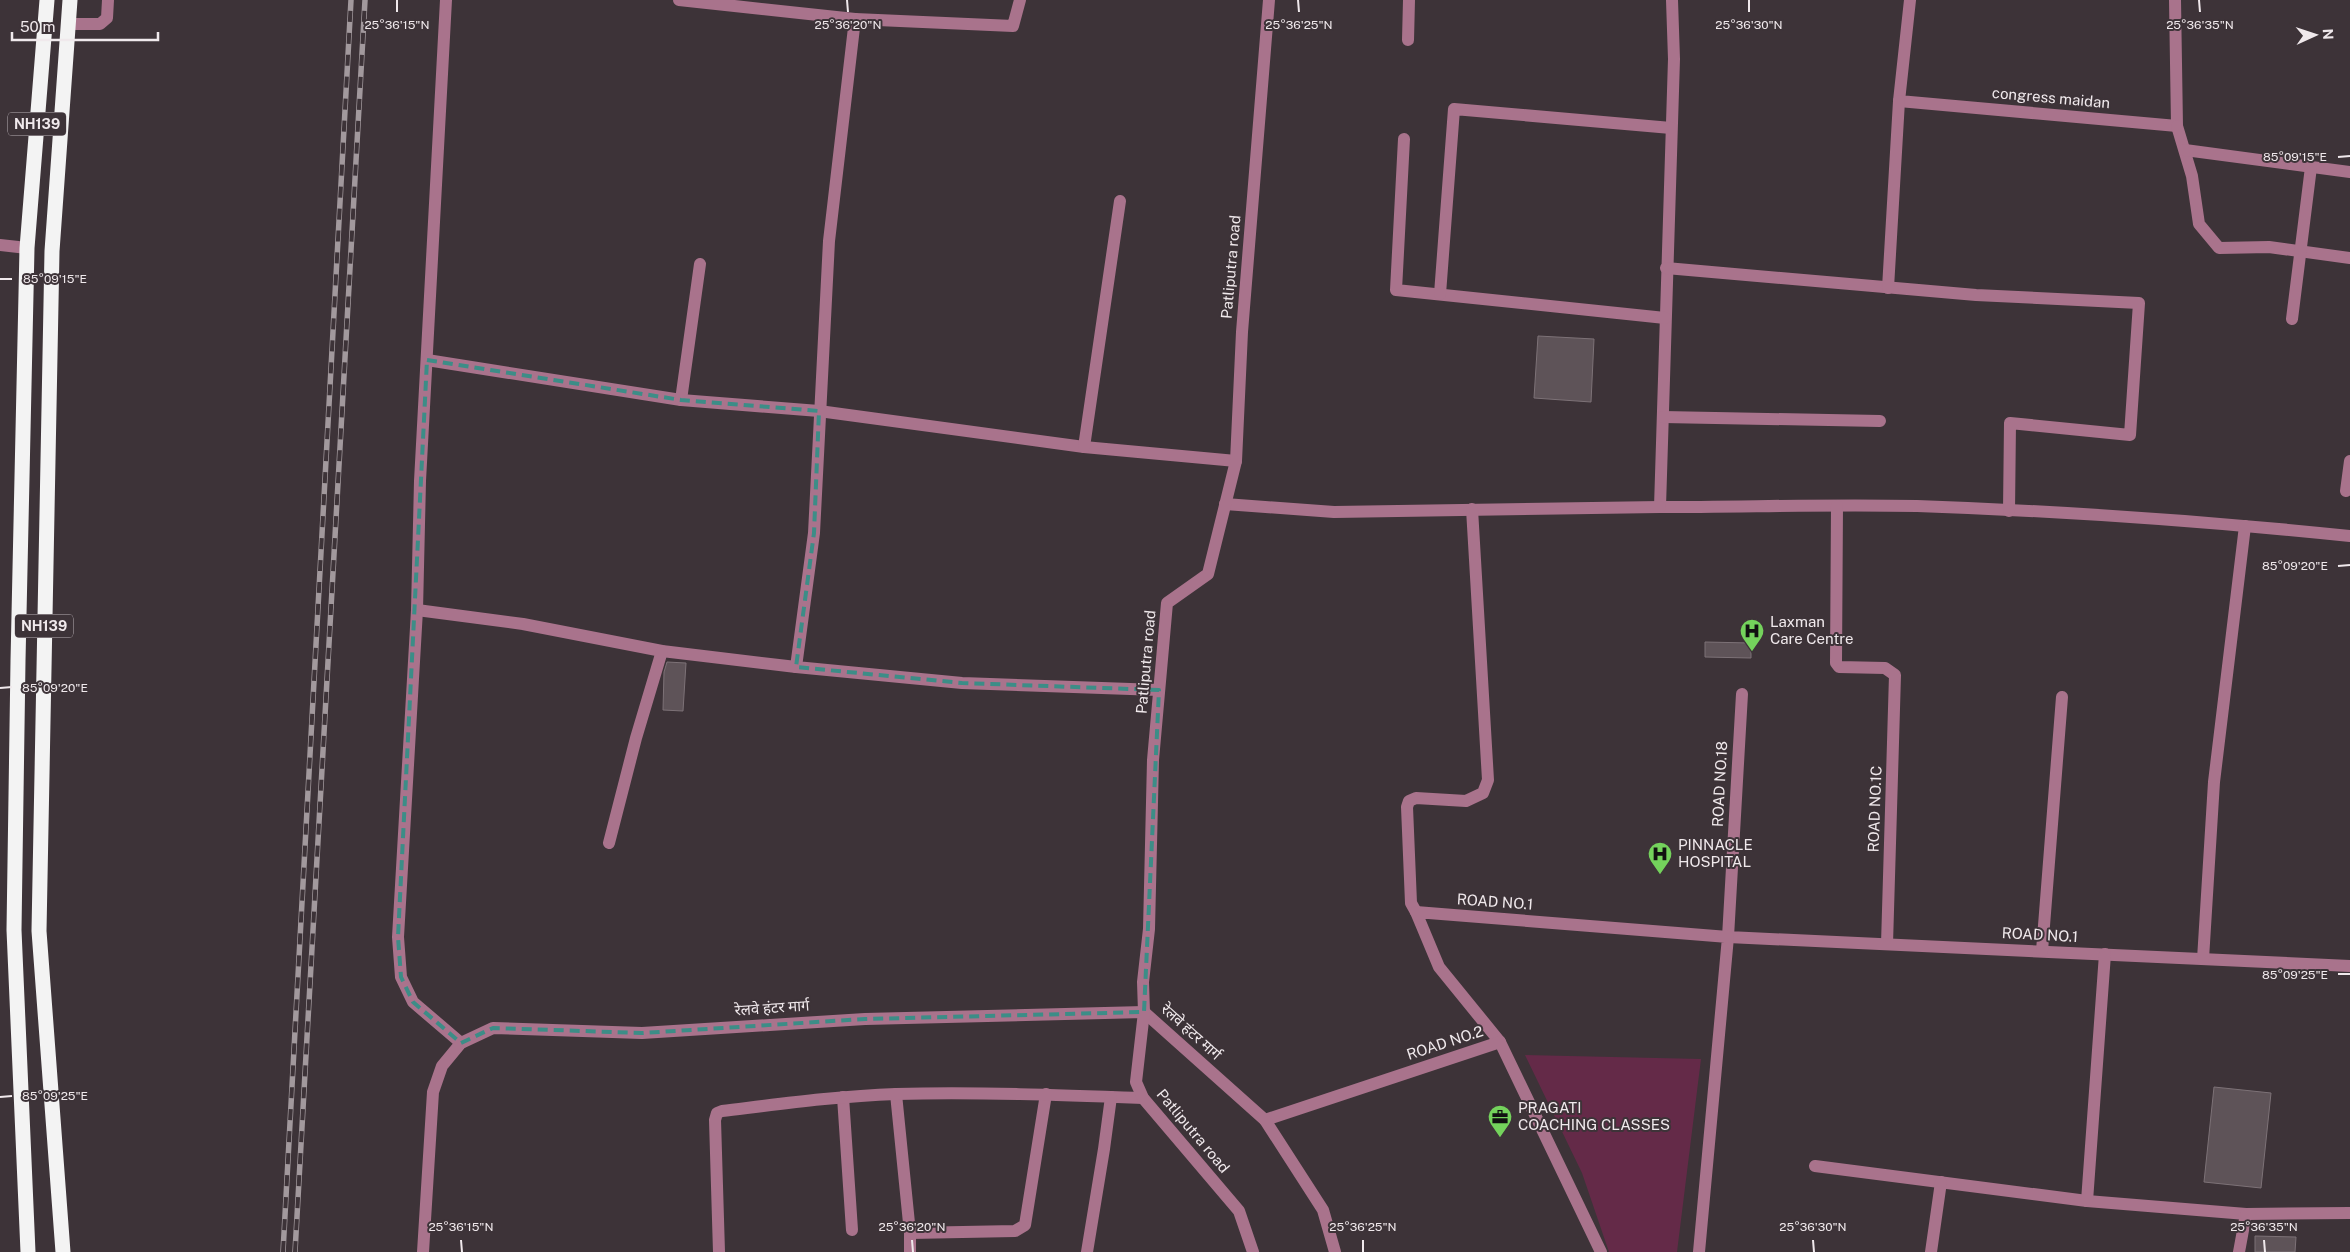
<svg xmlns="http://www.w3.org/2000/svg" width="2350" height="1252" viewBox="0 0 2350 1252" font-family="'Public Sans','Noto Sans Devanagari',sans-serif">
<style>
.green{fill:#642a48}
.building{fill:#5e5358;stroke:#7d7277}
.lines{fill:none;stroke-linecap:round;stroke-linejoin:round}
.minor{stroke:#a9738c;stroke-width:12}
.highway{stroke:#f3f3f3;stroke-width:15}
.rail-casing{stroke:#a2999d;stroke-width:5.5}
.rail{stroke:#3d3338;stroke-width:4;stroke-dasharray:11;stroke-linecap:butt}
.marked{fill:none;stroke:#3c8d87;stroke-width:4;stroke-dasharray:10 6;stroke-linejoin:round}
.ticks{fill:none;stroke:#f0e9ec;stroke-width:2}
.labels{text-anchor:middle;stroke-width:4;stroke-linejoin:round;paint-order:stroke}
.shield{fill:#3d3338;stroke:#bab2b6;stroke-width:1}
.shield-label{font-size:14px;font-weight:bold;fill:#f0e9ec}
.street-label{font-size:15px;fill:#f0e9ec;stroke:#3d3338}
.poi-label{font-size:15px;fill:#f0e9ec;stroke:#3d3338;text-anchor:start}
.ticks-label{font-size:12px;text-anchor:middle;fill:#f0e9ec;stroke:#3d3338;stroke-width:4;stroke-linejoin:round;paint-order:stroke}
</style>
<rect width="100%" height="100%" fill="#3d3338"/>
<!-- green -->
<polygon class="green" points="1525,1055 1701,1059 1677,1252 1609,1252 1582,1173"/>
<!-- building -->
<g class="building">
<polygon points="1538,336 1594,339 1591,402 1534,398"/>
<polygon points="1705,642 1751,643 1751,658 1705,657"/>
<polygon points="667,662 686,663 683,711 663,710 664,672"/>
<polygon points="2214,1087 2271,1093 2261,1188 2204,1182"/>
<polygon points="2255,1236 2296,1237 2295,1252 2255,1252"/>
</g>
<g class="lines">
<!-- minor -->
<g class="minor">
<polyline points="446,0 420,481 417,610 398,937 401,977 413,1002 461,1043"/>
<polyline points="679,0 855,19 829,241 814,533 796,667 962,683 1159,690"/>
<path d="M1672 0 1674 59 1660 507C1746 507 1832 504 1917 506 2061 511 2206 521 2350 536"/>
<polyline points="1910,0 1899,101 2177,126 2175,0"/>
<polyline points="855,19 1013,26 1020,0"/>
<polyline points="68,24 100,24 107,18 108,0"/>
<polyline points="1408,40 1409,0"/>
<polyline points="2177,126 2192,176 2199,224 2219,248 2269,247 2350,258"/>
<polyline points="1404,139 1396,290 1665,318"/>
<polyline points="2185,150 2350,172"/>
<polyline points="0,245 27,248"/>
<polyline points="1666,268 1976,295 2139,303 2130,435 2010,423 2009,511"/>
<polyline points="1888,288 1899,101"/>
<polyline points="1440,294 1454,109 1671,128"/>
<polyline points="2292,319 2311,167"/>
<polyline points="427,360 681,400 819,411 1084,447 1236,461"/>
<polyline points="681,400 700,264"/>
<polyline points="1663,417 1880,421"/>
<polyline points="1084,447 1120,201"/>
<polyline points="2346,491 2350,461"/>
<polyline points="1225,504 1334,512 1660,507"/>
<polyline points="1837,506 1836,663 1839,667 1885,668 1895,675 1887,944"/>
<polyline points="417,610 523,624 662,651 796,667"/>
<polyline points="1742,694 1728,937 2350,966"/>
<polyline points="609,843 636,738 662,651"/>
<polyline points="1416,912 1411,903 1407,807 1409,801 1416,798 1466,801 1483,793 1488,780 1472,509"/>
<polyline points="2042,951 2062,697"/>
<polyline points="2203,959 2214,782 2245,526"/>
<polyline points="1500,1042 1439,967 1416,912 1728,937 1699,1252"/>
<polyline points="896,1094 910,1233 910,1252"/>
<polyline points="843,1097 852,1230"/>
<polyline points="1265,1120 1500,1042 1601,1252"/>
<polyline points="1815,1166 2087,1201 2246,1214 2239,1252"/>
<polyline points="2087,1201 2105,954"/>
<polyline points="2246,1214 2350,1213"/>
<polyline points="910,1233 1015,1231 1025,1225 1046,1094"/>
<polyline points="423,1252 433,1092 442,1066 461,1043 493,1028 642,1033 865,1019 1144,1012 1265,1120 1323,1210 1335,1252"/>
<path d="M719 1252 715 1120 717 1113 722 1111C780 1104 838 1096 896 1094 978 1092 1061 1095 1143 1098"/>
<polyline points="1087,1252 1104,1149 1111,1097"/>
<polyline points="1253,1252 1239,1211 1143,1098 1136,1082 1144,1012 1143,982 1149,929 1153,760 1167,603 1208,574 1236,461 1242,332 1269,0"/>
<polyline points="1931,1252 1941,1182"/>
</g>
<!-- highway -->
<g class="highway">
<polyline points="28,1252 14,930 18,661 27,248 47,0"/>
<polyline points="63,1252 39,931 52,251 70,0"/>
</g>
<defs>
<g id="rail">
<polyline points="283,1252 351,0"/>
<polyline points="295,1252 365,0"/>
</g>
</defs>
<!-- rail casing -->
<use href="#rail" class="rail-casing"/>
<!-- rail -->
<use href="#rail" class="rail"/>
</g>
<!-- marked area -->
<path class="marked" d="M427 360 681 400 819 411 814 533 796 667 962 683 1159 690 1144 1012 865 1019 642 1033 493 1028 461 1043 413 1002 401 977 398 937Z"/>
<!-- ticks -->
<path class="ticks" d="M397 0V12M847 0 848 12M1298 0 1299 12M1749 0V12M2199 0 2200 12M2338 157 2350 156M0 279H12M2338 566 2350 565M0 688 12 687M2338 974H2350M0 1097 12 1096M461 1240 462 1252M912 1240 913 1252M1363 1240V1252M1813 1240 1814 1252M2264 1240 2265 1252"/>
<!-- icons -->
<defs>
<symbol id="hospital-pin" viewBox="-11 -11 22 30"><path d="M0 17L-7.5 6A9.5 9.5 0 1 1 7.5 6Z" fill="#74d25c" stroke="#3d3338"/><path d="M-5-5h3v3.5h4V-5h3V5h-3V1.5h-4V5h-3Z" fill="#111"/></symbol>
<symbol id="office-pin" viewBox="-11 -11 22 30"><path d="M0 17L-7.5 6A9.5 9.5 0 1 1 7.5 6Z" fill="#74d25c" stroke="#3d3338"/><path d="M-6-3h4V-5.5h4V-3h4V5H-6ZM-1-4.5V-3h2v-1.5ZM-6 0V1H6V0Z" fill="#111"/></symbol>
</defs>
<g fill-rule="evenodd">
<use href="#hospital-pin" x="1738" y="617" width="28" height="38"/>
<use href="#hospital-pin" x="1646" y="840" width="28" height="38"/>
<use href="#office-pin" x="1486" y="1103" width="28" height="38"/>
</g>
<g class="labels">
<!-- shield labels -->
<g class="shield">
<rect x="8" y="112.5" width="58" height="23" rx="4"/>
<rect x="15" y="614.5" width="58" height="23" rx="4"/>
</g>
<g class="shield-label">
<text x="37" y="129">NH139</text>
<text x="44" y="631">NH139</text>
</g>
<!-- street labels -->
<g class="street-label">
<text transform="translate(2051 98) rotate(5)" y="5">congress maidan</text>
<text transform="translate(1231 267) rotate(-85)" y="5">Patliputra road</text>
<text transform="translate(1146 662) rotate(-85)" y="5">Patliputra road</text>
<text transform="translate(1720 784) rotate(-87)" y="5">ROAD NO.18</text>
<text transform="translate(1875 809) rotate(-88)" y="5">ROAD NO.1C</text>
<text transform="translate(1495 902) rotate(4)" y="5">ROAD NO.1</text>
<text transform="translate(2040 935) rotate(3)" y="5">ROAD NO.1</text>
<text transform="translate(772 1008) rotate(-4)" y="5">रेलवे हंटर मार्ग</text>
<text transform="translate(1191 1032) rotate(42)" y="5">रेलवे हंटर मार्ग</text>
<text transform="translate(1445 1043) rotate(-18)" y="5">ROAD NO.2</text>
<text transform="translate(1193 1131) rotate(50)" y="5">Patliputra road</text>
</g>
<!-- poi labels -->
<g class="poi-label">
<text x="1770" y="627">Laxman<tspan x="1770" dy="17">Care Centre</tspan></text>
<text x="1678" y="850">PINNACLE<tspan x="1678" dy="17">HOSPITAL</tspan></text>
<text x="1518" y="1113">PRAGATI<tspan x="1518" dy="17">COACHING CLASSES</tspan></text>
</g>
</g>
<g class="ticks-label">
<text x="397" y="29">25°36'15"N</text>
<text x="848" y="29">25°36'20"N</text>
<text x="1299" y="29">25°36'25"N</text>
<text x="1749" y="29">25°36'30"N</text>
<text x="2200" y="29">25°36'35"N</text>
<text x="2295" y="161">85°09'15"E</text>
<text x="55" y="283">85°09'15"E</text>
<text x="2295" y="570">85°09'20"E</text>
<text x="55" y="692">85°09'20"E</text>
<text x="2295" y="979">85°09'25"E</text>
<text x="55" y="1100">85°09'25"E</text>
<text x="461" y="1231">25°36'15"N</text>
<text x="912" y="1231">25°36'20"N</text>
<text x="1363" y="1231">25°36'25"N</text>
<text x="1813" y="1231">25°36'30"N</text>
<text x="2264" y="1231">25°36'35"N</text>
</g>
<!-- north arrow -->
<g transform="translate(2315 35) rotate(87)" stroke="#3d3338" stroke-width="4" paint-order="stroke">
<path d="M0-4L9 19L0 12L-9 19Z" fill="#f0e9ec"/>
<text y="-8" font-size="14" font-weight="bold" text-anchor="middle" fill="#f0e9ec">N</text>
</g>
<!-- scale -->
<path d="M12 32v8h146v-8" fill="none" stroke="#f0e9ec" stroke-width="2.5"/>
<text x="20" y="32" font-size="15" fill="#f0e9ec" stroke="#3d3338" stroke-width="4" paint-order="stroke">50 m</text>
</svg>
